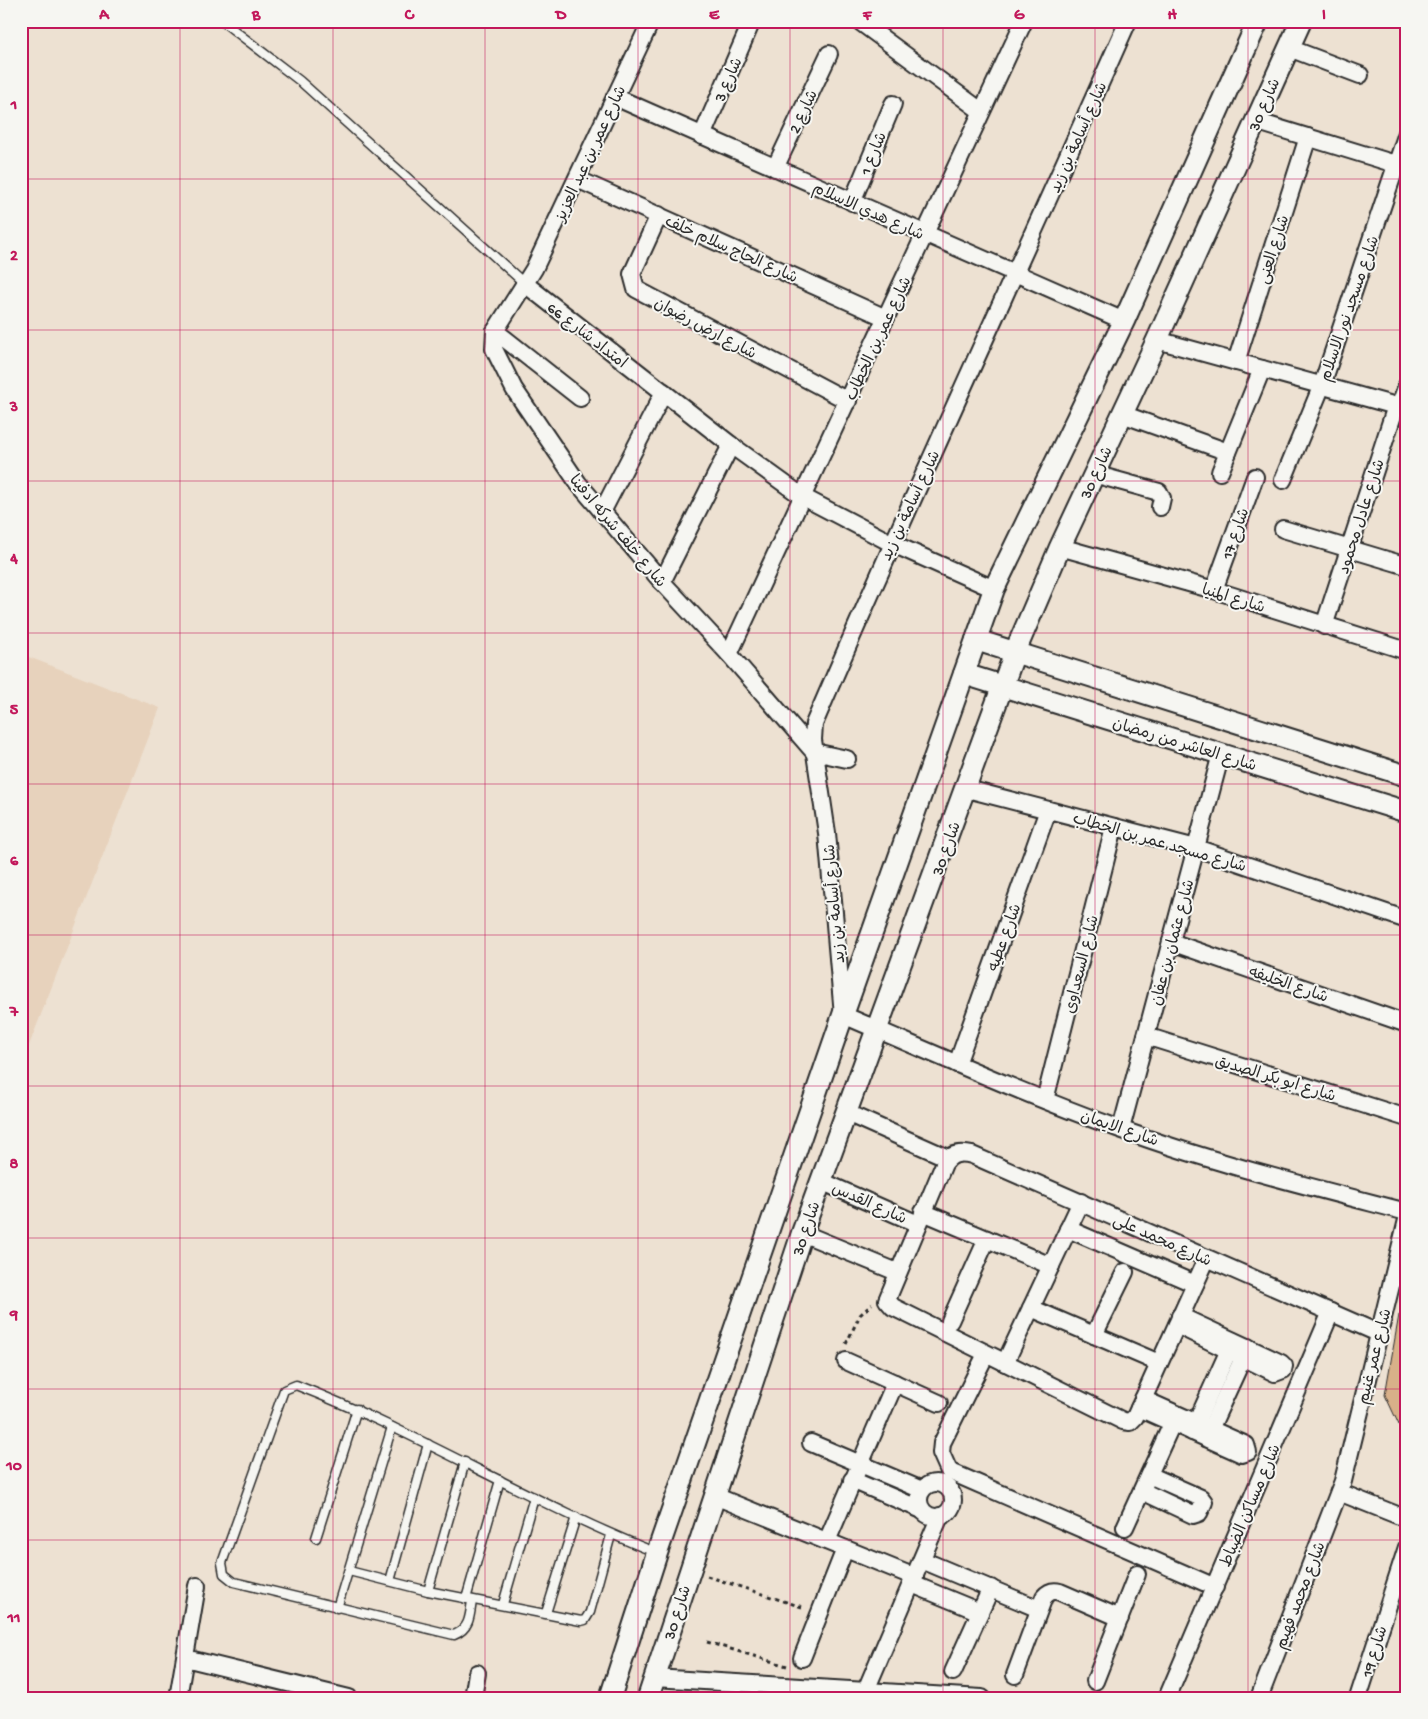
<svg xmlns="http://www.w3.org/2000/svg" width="1428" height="1719" viewBox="0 0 1428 1719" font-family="'Gochi Hand','Playpen Sans Arabic',sans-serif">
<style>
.built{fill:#e7d2bc}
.building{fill:#d8b089;stroke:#2b2b2b}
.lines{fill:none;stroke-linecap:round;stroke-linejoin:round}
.service-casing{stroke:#2b2b2b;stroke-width:11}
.minor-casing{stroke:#2b2b2b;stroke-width:20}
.tertiary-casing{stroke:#2b2b2b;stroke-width:24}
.path{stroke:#2b2b2b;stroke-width:3;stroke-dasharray:4 4;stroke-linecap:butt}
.service{stroke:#f6f6f2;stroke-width:8}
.minor{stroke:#f6f6f2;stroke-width:16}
.tertiary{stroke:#f6f6f2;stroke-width:20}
.grid{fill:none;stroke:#c2185b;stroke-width:1;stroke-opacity:0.55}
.labels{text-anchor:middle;stroke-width:4;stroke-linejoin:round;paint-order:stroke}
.street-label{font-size:16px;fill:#2b2b2b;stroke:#f6f6f2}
.neatline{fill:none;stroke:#c2185b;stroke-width:2}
.grid-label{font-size:16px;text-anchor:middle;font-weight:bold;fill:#c2185b}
</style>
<rect width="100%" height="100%" fill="#ede1d2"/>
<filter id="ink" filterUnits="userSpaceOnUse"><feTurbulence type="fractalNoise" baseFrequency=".02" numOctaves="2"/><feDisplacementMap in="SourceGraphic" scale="10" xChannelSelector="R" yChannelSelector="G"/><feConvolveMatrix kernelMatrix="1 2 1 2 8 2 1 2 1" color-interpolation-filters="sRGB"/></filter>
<g filter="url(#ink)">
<!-- built -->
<polygon class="built" points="21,654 160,708 21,1066"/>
<!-- building -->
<polygon class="building" points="1399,1315 1407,1316 1407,1442 1385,1395"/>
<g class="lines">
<defs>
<g id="service">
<polyline points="222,21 300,81 524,283"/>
<polyline points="316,1538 357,1409"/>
<polyline points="349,1571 428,1591 581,1621 585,1620 590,1612 611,1535"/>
<polyline points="390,1581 428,1444"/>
<polyline points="428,1591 465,1462"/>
<polyline points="466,1599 500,1480"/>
<path d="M472 1600C470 1615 470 1629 454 1635L234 1582 224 1574 222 1563 284 1390 296 1385C420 1433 533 1504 657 1553"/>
<polyline points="503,1604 534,1497"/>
<polyline points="337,1608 392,1427"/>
<polyline points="546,1613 576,1517"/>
</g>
<g id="minor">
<polyline points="651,21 534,269 495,331 494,349 514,389 578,483 662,582 729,654 814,752 847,759"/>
<polyline points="859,21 981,111"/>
<path d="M1128 21C1024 256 915 488 814 724L813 740 827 833 843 1015C935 1054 1026 1095 1120 1129 1213 1163 1311 1187 1407 1212"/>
<polyline points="1289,48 1360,75"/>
<polyline points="615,97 1124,321"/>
<polyline points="1255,121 1405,167"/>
<polyline points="702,136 752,21"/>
<polyline points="775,168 829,54"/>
<polyline points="577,179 886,318"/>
<polyline points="852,202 893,104"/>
<polyline points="659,215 632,274 636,289 848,401"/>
<polyline points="524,283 731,445 803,497 891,543 994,589"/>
<polyline points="495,331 580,398"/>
<polyline points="1157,340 1407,409"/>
<polyline points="1236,362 1308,137"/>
<polyline points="1399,407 1407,385"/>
<polyline points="1122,414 1228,452"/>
<polyline points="1220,472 1262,369"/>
<polyline points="1094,474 1159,492 1162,498 1160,507"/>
<polyline points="1283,480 1322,385 1407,133"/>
<polyline points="602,512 664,392"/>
<polyline points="1283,529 1407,566"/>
<polyline points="1060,547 1214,590 1407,651"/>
<polyline points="662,582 731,445"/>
<polyline points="1214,590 1255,477"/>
<polyline points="1324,626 1396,406"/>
<polyline points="729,654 1024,21"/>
<polyline points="967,789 1196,848 1407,920"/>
<polyline points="1171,942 1407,1024"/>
<polyline points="1146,1036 1407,1118"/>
<polyline points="957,1064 1048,810"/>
<polyline points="1045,1100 1114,827"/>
<polyline points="847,1113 948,1158"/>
<polyline points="1121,1129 1221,754"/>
<polyline points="821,1181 918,1224"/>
<polyline points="923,1212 1051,1266"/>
<polyline points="1068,1229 1195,1284"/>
<polyline points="802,1233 897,1272"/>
<path d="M1207 1258 1135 1417 1130 1422 1123 1421 893 1307 887 1300 944 1164C951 1153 960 1152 972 1155L1378 1333"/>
<polyline points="1031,1308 1159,1363"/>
<polyline points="950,1321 987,1239"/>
<polyline points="1177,1325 1275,1373 1283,1370 1284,1366 1281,1363 1180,1316"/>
<polyline points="1094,1335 1125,1272"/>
<polyline points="986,1354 942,1443 941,1453 949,1471 1215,1587"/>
<polyline points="846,1361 939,1403"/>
<polyline points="1005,1363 1081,1202"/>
<polyline points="1139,1408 1242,1454 1248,1452 1246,1445 1143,1399"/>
<polyline points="1192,1432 1233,1341"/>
<polyline points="1206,1438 1248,1347"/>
<polyline points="811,1443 922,1490"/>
<polyline points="852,1480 922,1510"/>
<circle cx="936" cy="1500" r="17"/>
<polyline points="1142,1491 1193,1515 1199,1513 1204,1502 1201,1498 1149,1475"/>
<polyline points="1339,1492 1407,1519"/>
<polyline points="715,1496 915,1577"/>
<polyline points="1125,1527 1176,1415"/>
<polyline points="827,1541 895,1383"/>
<polyline points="922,1560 1039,1609"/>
<polyline points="912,1584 980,1612"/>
<polyline points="185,1658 349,1698"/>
<polyline points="802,1658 845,1549"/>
<polyline points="953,1672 991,1588"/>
<path d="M1015 1675 1044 1597C1049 1591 1053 1590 1060 1592L1120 1618"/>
<polyline points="654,1678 982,1698"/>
<polyline points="1095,1681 1137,1574"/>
<polyline points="866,1690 940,1516"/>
<polyline points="178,1698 197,1586"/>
<polyline points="473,1698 477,1673"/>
<polyline points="1167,1698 1331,1312"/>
<polyline points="1259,1698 1343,1481 1407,1220"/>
<polyline points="1358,1698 1407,1547"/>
</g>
<g id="tertiary">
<polyline points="976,640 1407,776"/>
<polyline points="964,674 1407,812"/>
<polyline points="610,1698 657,1553 843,1015 994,589 1124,321 1258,21"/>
<polyline points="648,1698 802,1233 1015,652 1060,547 1157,340 1301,21"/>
</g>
</defs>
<!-- service casing -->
<use href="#service" class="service-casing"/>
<!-- minor casing -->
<use href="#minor" class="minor-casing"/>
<!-- tertiary casing -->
<use href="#tertiary" class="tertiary-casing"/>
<!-- path -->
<g class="path">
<polyline points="846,1344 860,1315 872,1304"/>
<polyline points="707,1576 805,1608"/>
<polyline points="707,1642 787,1666"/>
</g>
<!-- service -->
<use href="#service" class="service"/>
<!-- minor -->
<use href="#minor" class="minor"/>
<!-- tertiary -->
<use href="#tertiary" class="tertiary"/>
</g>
</g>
<!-- grid -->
<path class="grid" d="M180 21V1698M333 21V1698M485 21V1698M638 21V1698M790 21V1698M943 21V1698M1095 21V1698M1248 21V1698M21 179H1407M21 330H1407M21 481H1407M21 633H1407M21 784H1407M21 935H1407M21 1086H1407M21 1238H1407M21 1389H1407M21 1540H1407"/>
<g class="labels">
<!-- street labels -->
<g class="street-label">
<text transform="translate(727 79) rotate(-66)" y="6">شارع 3</text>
<text transform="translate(1263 104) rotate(-66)" y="6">شارع 30</text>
<text transform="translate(802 111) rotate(-64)" y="6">شارع 2</text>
<text transform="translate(1077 137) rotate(-66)" y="6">شارع أسامة بن زيد</text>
<text transform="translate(589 153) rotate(-65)" y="6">شارع عمر بن عبد العزيز</text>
<text transform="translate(872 153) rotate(-67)" y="6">شارع 1</text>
<text transform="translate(869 210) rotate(24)" y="6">شارع هدي الاسلام</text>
<text transform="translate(732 248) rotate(24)" y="6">شارع الحاج سلام خلف</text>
<text transform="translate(1272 249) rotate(-72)" y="6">شارع العنى</text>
<text transform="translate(1348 308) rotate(-71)" y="6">شارع مسجد نور الاسلام</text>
<text transform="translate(706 327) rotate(28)" y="6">شارع ارض رضوان</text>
<text transform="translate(588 334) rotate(38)" y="6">امتداد شارع 66</text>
<text transform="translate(877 338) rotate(-65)" y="6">شارع عمر بن الخطاب</text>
<text transform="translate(1095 472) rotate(-65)" y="6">شارع 30</text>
<text transform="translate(909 505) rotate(-65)" y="6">شارع أسامة بن زيد</text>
<text transform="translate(1360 516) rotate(-72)" y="6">شارع عادل محمود</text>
<text transform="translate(619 530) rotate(50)" y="6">شارع خلف شركه ادفينا</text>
<text transform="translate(1234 533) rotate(-70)" y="6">شارع 17</text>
<text transform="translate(1234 597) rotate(17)" y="6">شارع المنيا</text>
<text transform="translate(1185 743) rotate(17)" y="6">شارع العاشر من رمضان</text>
<text transform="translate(1160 841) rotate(16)" y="6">شارع مسجد عمر بن الخطاب</text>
<text transform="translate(945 848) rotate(-70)" y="6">شارع 30</text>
<text transform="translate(833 904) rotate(-95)" y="6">شارع أسامة بن زيد</text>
<text transform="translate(1003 937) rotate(-70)" y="6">شارع عطيه</text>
<text transform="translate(1171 942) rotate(-75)" y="6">شارع عثمان بن عفان</text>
<text transform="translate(1080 964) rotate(-76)" y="6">شارع السعداوى</text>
<text transform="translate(1289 983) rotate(19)" y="6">شارع الخليفه</text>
<text transform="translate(1276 1077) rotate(17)" y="6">شارع ابو بكر الصديق</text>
<text transform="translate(1120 1127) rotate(19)" y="6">شارع الايمان</text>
<text transform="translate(870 1202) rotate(24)" y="6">شارع القدس</text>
<text transform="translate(805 1228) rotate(-71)" y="6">شارع 30</text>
<text transform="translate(1163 1239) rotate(24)" y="6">شارع محمد على</text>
<text transform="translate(1373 1356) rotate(-76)" y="6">شارع عمر غنيم</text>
<text transform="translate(1249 1505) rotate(-67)" y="6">شارع مساكن الضباط</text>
<text transform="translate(1299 1595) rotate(-69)" y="6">شارع محمد فهيم</text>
<text transform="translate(676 1612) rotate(-72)" y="6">شارع 30</text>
<text transform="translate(1373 1651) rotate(-72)" y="6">شارع 19</text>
</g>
</g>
<!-- margin -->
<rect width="1428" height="1719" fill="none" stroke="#f6f6f2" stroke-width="55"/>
<rect x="28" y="28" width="1372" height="1664" class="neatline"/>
<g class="grid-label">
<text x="104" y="19">A</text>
<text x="256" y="19">B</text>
<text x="409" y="19">C</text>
<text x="561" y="19">D</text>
<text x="714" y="19">E</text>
<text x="867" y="19">F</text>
<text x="1019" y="19">G</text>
<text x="1172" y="19">H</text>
<text x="1324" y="19">I</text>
<text x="14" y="109">1</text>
<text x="14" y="260">2</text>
<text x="14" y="411">3</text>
<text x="14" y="563">4</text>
<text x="14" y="714">5</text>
<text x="14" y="865">6</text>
<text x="14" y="1016">7</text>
<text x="14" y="1168">8</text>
<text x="14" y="1319">9</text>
<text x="14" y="1470">10</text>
<text x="14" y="1622">11</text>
</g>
</svg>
